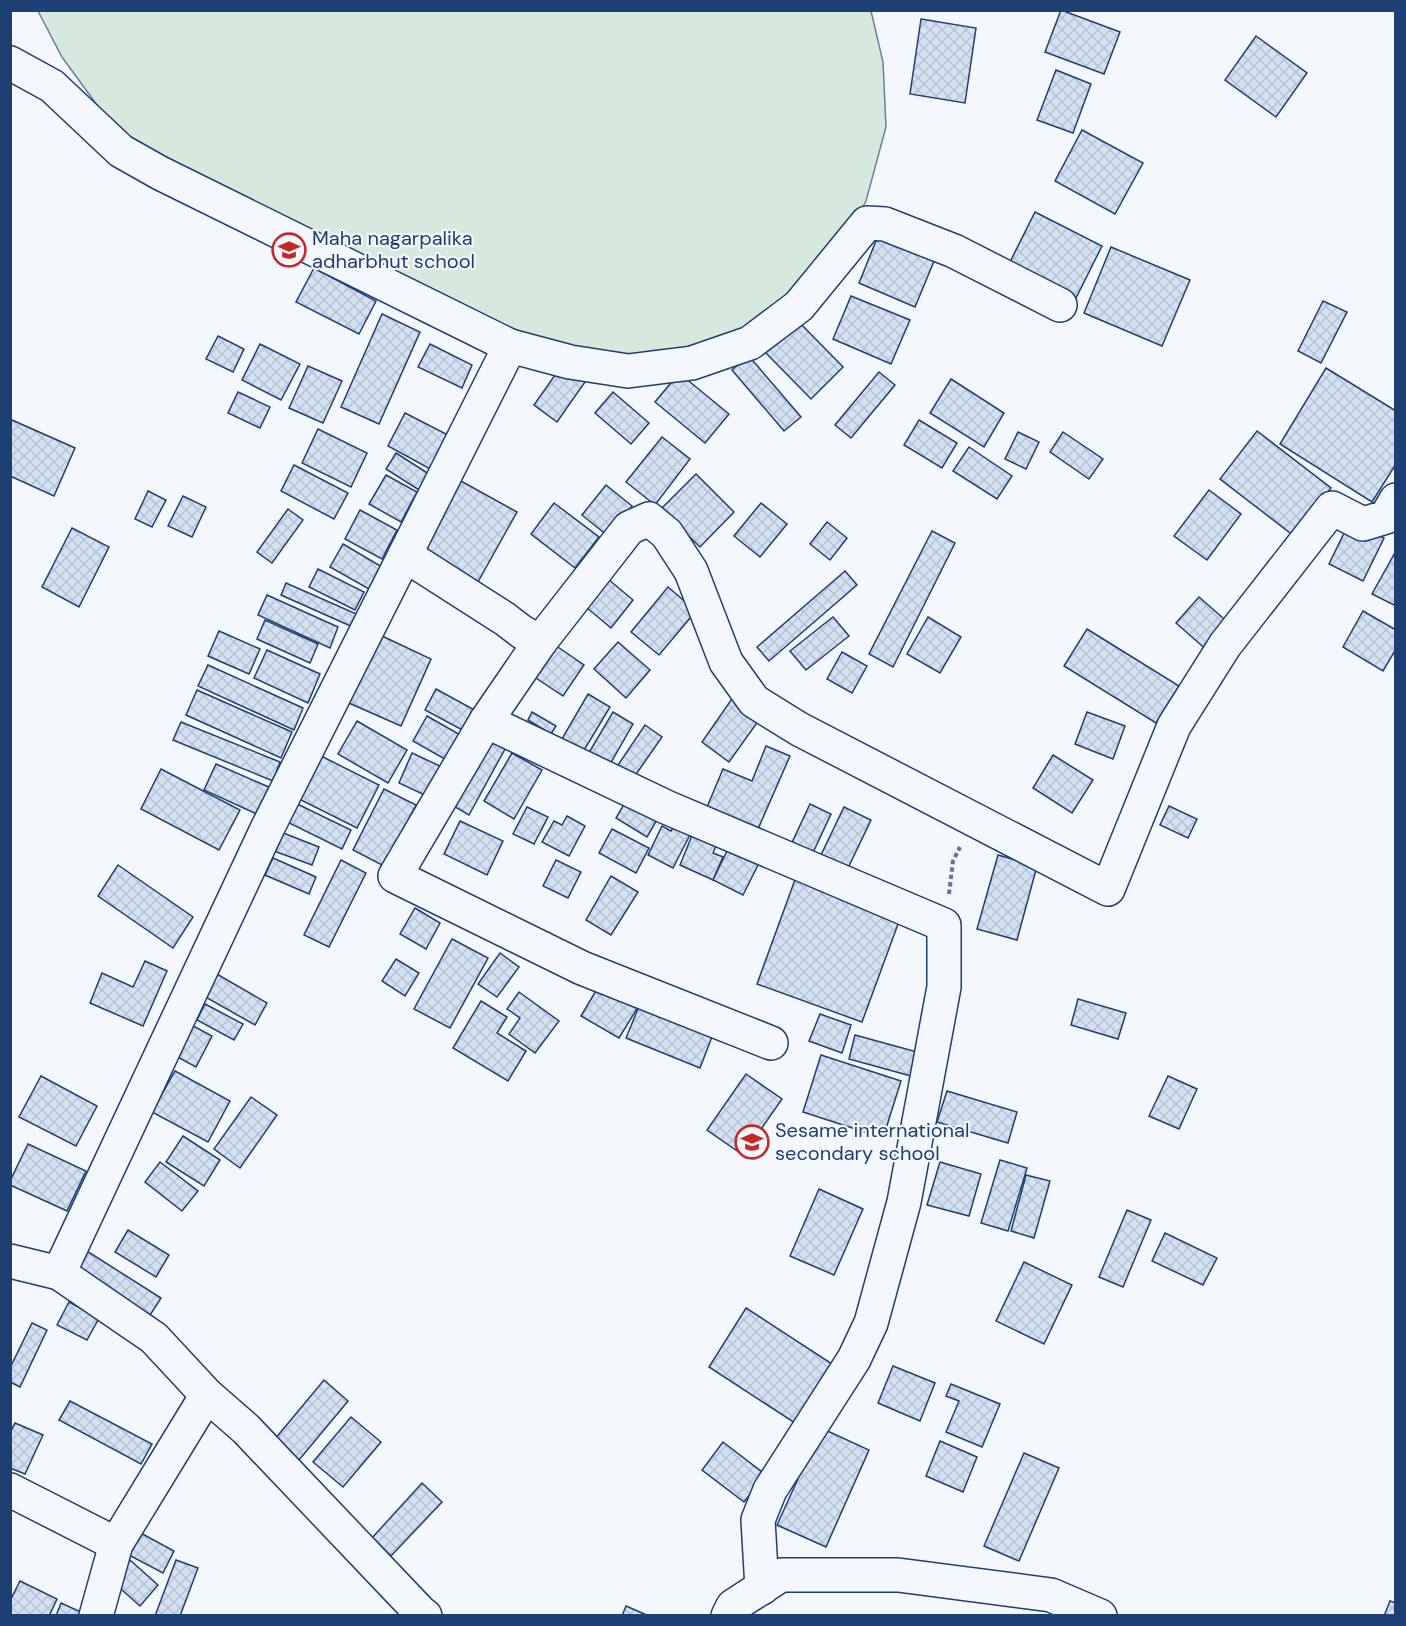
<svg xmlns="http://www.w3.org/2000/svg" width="1406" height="1626" viewBox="0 0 1406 1626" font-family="'DM Sans',sans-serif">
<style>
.pitch{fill:#d7e8df;stroke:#687fa3;stroke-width:1.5}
.building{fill:url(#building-cross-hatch);stroke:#1d3f73;stroke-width:1.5}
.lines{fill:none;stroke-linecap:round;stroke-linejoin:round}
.minor-casing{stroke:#1d3f73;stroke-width:36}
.path{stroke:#5e769c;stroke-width:4;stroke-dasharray:4.5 3;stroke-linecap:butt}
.minor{stroke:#f4f7fb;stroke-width:33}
.labels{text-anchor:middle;stroke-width:4.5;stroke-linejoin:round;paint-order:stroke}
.poi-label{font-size:20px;fill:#1d3f73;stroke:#f4f7fb;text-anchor:start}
</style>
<defs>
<pattern id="building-cross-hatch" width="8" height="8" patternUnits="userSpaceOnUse" patternTransform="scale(1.5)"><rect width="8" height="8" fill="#d5e0f0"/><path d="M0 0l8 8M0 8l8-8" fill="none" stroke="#b6c1d1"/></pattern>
</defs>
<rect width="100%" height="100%" fill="#f4f7fb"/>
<!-- pitch -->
<polygon class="pitch" points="38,11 871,11 883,62 886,127 866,201 835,258 736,339 671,357 559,353 147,153 113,127 62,57"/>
<!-- building -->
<g class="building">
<polygon points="1061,10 1120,32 1104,74 1045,52"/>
<polygon points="921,19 976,28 965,103 910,94"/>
<polygon points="1256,36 1307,73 1276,117 1225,80"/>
<polygon points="1056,70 1091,84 1073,133 1037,120"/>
<polygon points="1082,130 1143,163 1115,214 1055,181"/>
<polygon points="1035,212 1102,246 1074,302 1007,268"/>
<polygon points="880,231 937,254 915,307 859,283"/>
<polygon points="1111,247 1190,280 1162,346 1084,313"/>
<polygon points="314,268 376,301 359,334 296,302"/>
<polygon points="851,296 910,320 891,364 833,339"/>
<polygon points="1323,301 1347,312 1321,363 1298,351"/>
<polygon points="382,314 420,332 379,424 341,407"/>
<polygon points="797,320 843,367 811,399 765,352"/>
<polygon points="218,336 244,349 233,372 206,359"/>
<polygon points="260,344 300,364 281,400 242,380"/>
<polygon points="430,344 472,365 462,388 418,367"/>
<polygon points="748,355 801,417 784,431 732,370"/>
<polygon points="562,365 585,382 557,422 534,405"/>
<polygon points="308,366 342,381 323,423 289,408"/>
<polygon points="1326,368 1396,411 1396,464 1372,502 1280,444"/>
<polygon points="879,372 895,385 851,438 835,425"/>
<polygon points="679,373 729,414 705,443 655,402"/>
<polygon points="951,379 1004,413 984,447 930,413"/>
<polygon points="238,392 270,407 260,428 228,413"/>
<polygon points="613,392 649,423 631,444 595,413"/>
<polygon points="405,413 450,436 432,470 388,446"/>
<polygon points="12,420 75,448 54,496 10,476 10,423"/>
<polygon points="919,420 957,443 942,468 904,445"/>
<polygon points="318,429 367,453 351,487 302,463"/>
<polygon points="1257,431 1331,488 1294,536 1220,479"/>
<polygon points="1018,432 1039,442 1026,469 1005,459"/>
<polygon points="1063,432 1103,459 1089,479 1050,452"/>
<polygon points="662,437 690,459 655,505 626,482"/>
<polygon points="969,447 1012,476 997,499 953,471"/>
<polygon points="396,453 429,474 419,490 386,469"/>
<polygon points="294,465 348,493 334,519 281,491"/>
<polygon points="696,474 734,512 700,547 661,509"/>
<polygon points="386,475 417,492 401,522 369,504"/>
<polygon points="459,480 517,512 474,589 416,556"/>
<polygon points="606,485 632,506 608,536 582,515"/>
<polygon points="1209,490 1241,514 1207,560 1174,536"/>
<polygon points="148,491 166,500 152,527 135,519"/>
<polygon points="183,496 206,507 192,537 168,526"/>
<polygon points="554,503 599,537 575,568 531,534"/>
<polygon points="761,503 787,524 760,557 734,536"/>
<polygon points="288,509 303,520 272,563 257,552"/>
<polygon points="360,510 397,530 382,559 345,539"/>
<polygon points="1350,521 1384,538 1363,581 1329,564"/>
<polygon points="827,522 847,538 830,560 810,544"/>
<polygon points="72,528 109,547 79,607 42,587"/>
<polygon points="932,531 955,543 893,667 869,654"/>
<polygon points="343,544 382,567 369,589 330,567"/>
<polygon points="1396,551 1396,606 1372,594"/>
<polygon points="318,569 364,592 355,610 309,587"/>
<polygon points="845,571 857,585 769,661 757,647"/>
<polygon points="602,574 633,600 611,628 580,602"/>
<polygon points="286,583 361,616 355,628 281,595"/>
<polygon points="668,587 696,611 659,655 631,632"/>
<polygon points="267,595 338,627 330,648 258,615"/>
<polygon points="1199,597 1231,625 1209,652 1176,623"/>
<polygon points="1363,611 1396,630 1396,649 1383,671 1343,647"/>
<polygon points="833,617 849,636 806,670 790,651"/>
<polygon points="928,617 961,637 940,673 907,654"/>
<polygon points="265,620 318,644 310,663 257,639"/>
<polygon points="1087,629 1179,686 1156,723 1064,666"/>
<polygon points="219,631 260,649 249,674 208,656"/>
<polygon points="380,635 431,659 401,726 349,703"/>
<polygon points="618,642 650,670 626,698 594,669"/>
<polygon points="552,643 584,665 563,696 530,674"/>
<polygon points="267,650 320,674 308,703 254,678"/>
<polygon points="842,652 867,666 852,693 827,679"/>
<polygon points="208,665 303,708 294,730 198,686"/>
<polygon points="436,689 480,713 468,733 425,710"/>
<polygon points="197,690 292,732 281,758 186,715"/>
<polygon points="736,693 764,713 729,762 702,742"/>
<polygon points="588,694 610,707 580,757 559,744"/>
<polygon points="532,712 556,726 551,734 528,720"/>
<polygon points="613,712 633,724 605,773 584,761"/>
<polygon points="1087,712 1125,726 1113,759 1075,744"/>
<polygon points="427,716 464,737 450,762 413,741"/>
<polygon points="357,721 407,750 388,783 338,754"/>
<polygon points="181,722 280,762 273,781 173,740"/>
<polygon points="645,725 662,737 632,780 616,768"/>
<polygon points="481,735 505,749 469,815 445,801"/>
<polygon points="766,746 790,756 758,829 707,807 723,769 752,781"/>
<polygon points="311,751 379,785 357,828 289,794"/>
<polygon points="412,753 444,768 431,798 399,783"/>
<polygon points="512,753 542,770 514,819 484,801"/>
<polygon points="1053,755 1093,780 1072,813 1033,788"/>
<polygon points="216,764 271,788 259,815 204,790"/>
<polygon points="161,769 240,810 219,850 141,809"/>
<polygon points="384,789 416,805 384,866 353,850"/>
<polygon points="630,794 661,813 647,837 616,818"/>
<polygon points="287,799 351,830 342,849 279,818"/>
<polygon points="810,804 831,814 810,859 789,849"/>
<polygon points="1169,806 1197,819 1188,838 1160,825"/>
<polygon points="527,807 548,817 534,844 513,834"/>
<polygon points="844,807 871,820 848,868 821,855"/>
<polygon points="567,816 585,826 569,856 542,842 554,821 562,825"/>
<polygon points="460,821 503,841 487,875 444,854"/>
<polygon points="696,823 673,868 648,855 662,826 671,831 675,825"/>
<polygon points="697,823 721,834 713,853 723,857 713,880 680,865"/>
<polygon points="273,829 319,847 312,865 266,848"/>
<polygon points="612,829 649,848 636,873 599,853"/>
<polygon points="741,845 763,855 743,895 713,880 727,851 736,855"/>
<polygon points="998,855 1037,866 1017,940 977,929"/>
<polygon points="273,858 316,877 309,894 265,875"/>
<polygon points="341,860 366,873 329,947 304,935"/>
<polygon points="556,860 581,872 568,898 543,886"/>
<polygon points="118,865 193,917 173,948 98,896"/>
<polygon points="611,876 638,892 611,935 586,920"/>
<polygon points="796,877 901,916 862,1022 757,984"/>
<polygon points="415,908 440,923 426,949 400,934"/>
<polygon points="452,939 488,958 450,1028 414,1009"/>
<polygon points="500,953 519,967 497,997 478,984"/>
<polygon points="396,959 419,973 405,996 382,981"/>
<polygon points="145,961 167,971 143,1026 90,1003 102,973 133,987"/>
<polygon points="215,973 267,1003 255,1025 202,995"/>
<polygon points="600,984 638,1007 619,1038 581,1016"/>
<polygon points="519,992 559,1021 535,1053 509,1034 520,1018 507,1009"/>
<polygon points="642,999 715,1029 700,1068 626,1038"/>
<polygon points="1078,999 1126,1013 1118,1039 1071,1025"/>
<polygon points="481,1001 507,1017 497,1033 526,1051 508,1081 453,1048"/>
<polygon points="205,1004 243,1024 234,1040 197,1020"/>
<polygon points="820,1014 851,1025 842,1053 809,1041"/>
<polygon points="184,1021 212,1036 196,1067 168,1052"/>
<polygon points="855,1035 928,1055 922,1079 849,1059"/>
<polygon points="821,1055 901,1081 883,1138 803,1112"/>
<polygon points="175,1071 230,1101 208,1142 152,1112"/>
<polygon points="746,1074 782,1099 743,1155 707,1130"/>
<polygon points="41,1076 97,1106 76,1146 19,1117"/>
<polygon points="1168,1076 1197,1089 1179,1129 1149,1116"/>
<polygon points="947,1091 1017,1112 1008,1143 937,1122"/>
<polygon points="251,1097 277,1115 240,1168 214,1149"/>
<polygon points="183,1136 220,1160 204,1186 166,1162"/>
<polygon points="28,1144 86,1171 67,1211 10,1185 10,1181"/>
<polygon points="1000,1160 1027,1168 1008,1231 981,1223"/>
<polygon points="160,1162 198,1191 182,1211 145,1182"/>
<polygon points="940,1162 981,1174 969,1216 927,1205"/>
<polygon points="1026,1175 1050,1181 1034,1238 1011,1231"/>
<polygon points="819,1189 863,1209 834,1275 790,1256"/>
<polygon points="1127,1210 1151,1220 1123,1287 1099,1277"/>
<polygon points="128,1230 169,1255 156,1277 115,1252"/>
<polygon points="1165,1233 1217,1258 1203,1285 1152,1261"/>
<polygon points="82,1248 161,1298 145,1323 66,1274"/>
<polygon points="1024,1262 1072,1285 1044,1344 996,1321"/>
<polygon points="69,1302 99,1318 87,1340 57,1325"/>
<polygon points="746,1308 832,1364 795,1423 709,1367"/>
<polygon points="32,1323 47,1330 20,1387 10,1382 10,1368"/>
<polygon points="893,1366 935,1383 920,1421 878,1403"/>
<polygon points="324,1380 348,1401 299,1460 275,1439"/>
<polygon points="951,1384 1000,1404 982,1447 946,1432 959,1401 946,1396"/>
<polygon points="70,1401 152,1444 141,1464 59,1420"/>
<polygon points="351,1417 381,1442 343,1487 313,1462"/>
<polygon points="15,1423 43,1435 25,1474 10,1468 10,1433"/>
<polygon points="821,1428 869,1450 826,1547 777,1525"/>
<polygon points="940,1441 977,1457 963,1492 926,1476"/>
<polygon points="723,1442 766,1475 744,1502 702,1470"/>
<polygon points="1024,1453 1059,1468 1019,1561 984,1546"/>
<polygon points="422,1483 442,1502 391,1556 372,1538"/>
<polygon points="137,1531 174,1551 163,1573 125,1553"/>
<polygon points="130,1560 158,1585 140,1606 112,1581"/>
<polygon points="176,1560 198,1568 180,1616 155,1616"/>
<polygon points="20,1581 57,1599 49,1616 10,1616 10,1601"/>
<polygon points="1390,1601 1396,1603 1396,1616 1384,1616"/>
<polygon points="61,1603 81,1612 79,1616 56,1616"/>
<polygon points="626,1606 649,1616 622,1616"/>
</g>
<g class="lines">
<defs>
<g id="minor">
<polyline points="10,63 52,86 121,151 160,173 510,346 570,362 628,371 692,363 750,343 799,306 867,223 885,224 954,251 1060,305"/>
<polyline points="405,555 505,619 522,632 540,642 486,721 395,876 582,968 771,1043"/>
<polyline points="540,642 629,528 649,519 667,534 691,571 726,662 754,701 799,729 1108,889 1174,726 1225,645 1332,508 1363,524 1386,517 1396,500"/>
<polyline points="486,721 666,807 944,925 944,987 904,1202 871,1323 854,1359 770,1490 758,1520 762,1588"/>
<polyline points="10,1261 59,1273 154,1338 207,1395 246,1429 421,1613 425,1616"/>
<polyline points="59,1273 267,829 510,346"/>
<polyline points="10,1490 116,1544"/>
<polyline points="96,1616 116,1544 207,1395"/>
<polyline points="728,1616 733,1606 781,1575 898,1575 1051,1595 1100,1616"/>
</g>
</defs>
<!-- minor casing -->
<use href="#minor" class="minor-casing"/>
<!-- path -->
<polyline class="path" points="949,894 953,861 960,847"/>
<!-- minor -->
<use href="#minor" class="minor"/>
</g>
<!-- icons -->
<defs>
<symbol id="school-ring" viewBox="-11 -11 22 22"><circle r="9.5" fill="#f4f7fb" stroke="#c62828" stroke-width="1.5"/><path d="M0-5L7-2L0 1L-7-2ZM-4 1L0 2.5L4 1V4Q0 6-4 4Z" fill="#c62828"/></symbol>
</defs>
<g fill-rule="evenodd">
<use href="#school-ring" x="270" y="231" width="38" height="38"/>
<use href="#school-ring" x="733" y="1123" width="38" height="38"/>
</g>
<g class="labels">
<!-- poi labels -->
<g class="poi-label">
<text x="312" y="245">Maha nagarpalika<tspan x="312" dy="23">adharbhut school</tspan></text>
<text x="775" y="1137">Sesame international<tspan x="775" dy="23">secondary school</tspan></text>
</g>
</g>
<!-- border -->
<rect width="1406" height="1626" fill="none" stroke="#1d3f73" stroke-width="24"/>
</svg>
